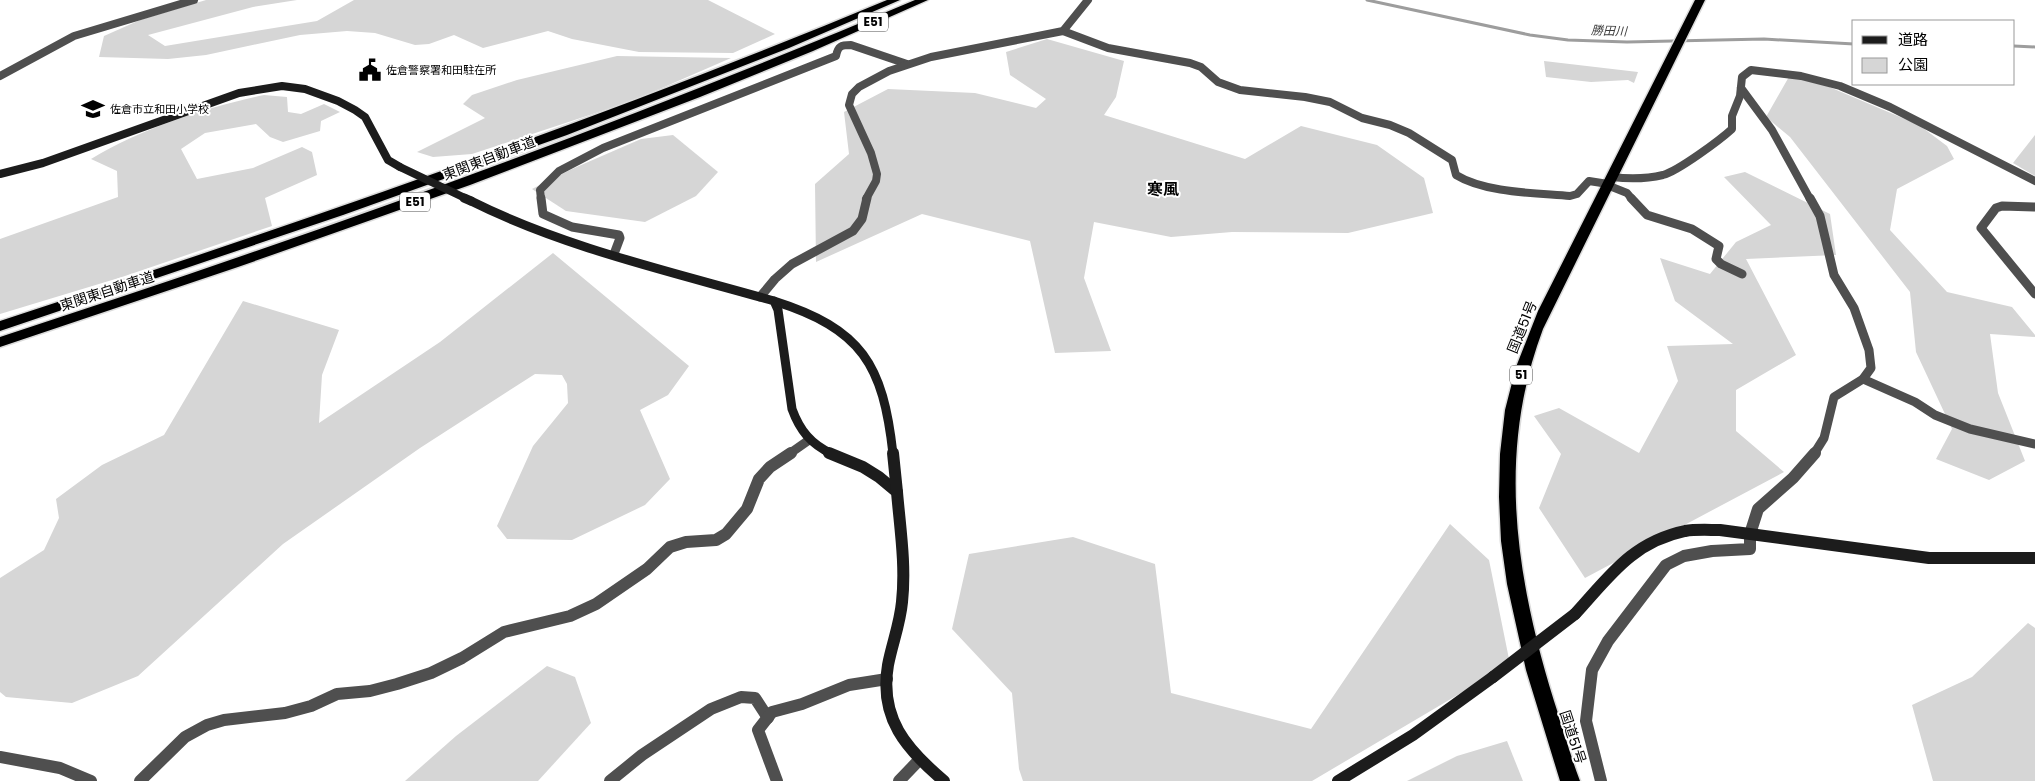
<svg xmlns="http://www.w3.org/2000/svg" width="2035" height="781" viewBox="0 0 2035 781" font-family="Poppins,'Noto Sans JP',sans-serif">
<style>
.green{fill:#d6d6d6}
.lines{fill:none;stroke-linecap:round;stroke-linejoin:round}
.stream{stroke:#9d9d9d;stroke-width:3}
.highway-casing{stroke:#dbdbdb;stroke-width:3}
.street-far2{stroke:#4f4f4f;stroke-width:8}
.street-far1{stroke:#4f4f4f;stroke-width:9}
.street{stroke:#4f4f4f;stroke-width:12}
.secondary-far2{stroke:#1c1c1c;stroke-width:8}
.secondary-far1{stroke:#1c1c1c;stroke-width:9}
.secondary{stroke:#1c1c1c;stroke-width:12}
.highway{fill:#000;fill-rule:evenodd}
.secondary-bridge-far2{stroke:#1c1c1c;stroke-width:8}
.secondary-bridge-far1{stroke:#1c1c1c;stroke-width:9}
.secondary-bridge{stroke:#1c1c1c;stroke-width:12}
.labels{text-anchor:middle;stroke-width:4;stroke-linejoin:round;paint-order:stroke}
.far-poi-label{font-size:11px;fill:#000;stroke:#fff;text-anchor:start}
.shield{fill:#fff;stroke:#4c4c4c;stroke-width:1}
.shield-label{font-size:12px;font-weight:bold;fill:#000}
.far-water-label{font-size:12px;font-style:italic;fill:#3e3e3e;stroke:#fff}
.street-label{font-size:14px;fill:#000;stroke:#fff}
.quarter-label{font-size:16px;font-weight:bold;fill:#000;stroke:#fff}
</style>
<rect width="100%" height="100%" fill="#fff"/>
<!-- green -->
<g class="green">
<polygon points="206,0 297,0 253,7 148,35 165,46 317,21 354,0 708,0 775,34 733,53 639,52 572,39 548,31 483,48 454,35 429,44 415,45 375,33 347,31 300,35 206,55 168,59 99,57 104,36 140,20"/>
<polygon points="1047,39 1124,61 1116,97 1104,115 1245,159 1301,126 1377,145 1424,178 1433,213 1348,233 1232,232 1171,237 1094,222 1084,278 1111,351 1055,353 1030,241 922,214 816,262 815,184 849,154 844,112 888,89 975,93 1036,108 1046,99 1010,75 1006,52"/>
<polygon points="617,56 731,58 632,101 472,154 433,157 417,152 485,118 463,104 472,95 517,80"/>
<polygon points="1544,61 1638,72 1634,83 1628,80 1591,82 1546,77"/>
<polygon points="1790,75 1827,86 1919,125 1947,146 1954,159 1897,189 1890,230 1947,292 2012,307 2035,335 2035,337 1990,334 1998,393 2025,461 1989,480 1936,459 1952,429 1916,352 1910,292 1790,137 1766,117"/>
<path d="M264 95 287 97 288 112 301 114 324 104 340 112 321 121 320 131 283 142 270 137 256 124 205 133 181 149 197 179 253 168 302 147 312 152 317 175 265 198 272 226 122 277 0 314V239L118 197 117 171 91 159C143 128 204 108 264 95Z"/>
<polygon points="673,135 718,172 696,196 645,222 566,211 532,189 572,169 641,139"/>
<polygon points="2035,135 2035,176 2013,163"/>
<polygon points="1745,172 1830,214 1836,255 1746,259 1796,355 1736,390 1736,431 1784,472 1585,578 1539,508 1561,454 1534,416 1559,408 1639,453 1678,381 1667,346 1733,344 1675,301 1660,258 1710,274 1736,242 1771,225 1724,177"/>
<polygon points="553,253 689,366 668,395 640,410 670,479 645,505 572,540 507,539 497,526 533,446 568,403 567,384 562,375 535,374 420,448 283,544 138,676 72,703 6,697 0,692 0,578 44,550 59,518 56,499 102,465 164,435 243,301 339,330 322,375 319,423 440,342"/>
<polygon points="1450,524 1489,560 1510,664 1312,781 1023,781 1019,769 1012,693 952,629 969,554 1073,537 1155,564 1171,693 1311,729"/>
<polygon points="2028,623 2035,628 2035,781 1933,781 1912,705 1972,677"/>
<polygon points="547,666 575,677 591,723 538,781 405,781 456,736"/>
<polygon points="1507,741 1523,781 1407,781 1457,756"/>
</g>
<g class="lines">
<!-- stream -->
<g class="stream">
<polyline points="1367,0 1530,35 1568,40 1627,42 1764,39 1854,44"/>
<polyline points="2014,46 2035,47"/>
</g>
<defs>
<g id="highway">
<path d="M887 0H900L789 48 567 135 343 215 0 331V321C299 223 596 121 887 0Z"/>
<path d="M915 0H928L813 51 700 97 470 185 238 267 0 347V337C309 236 615 127 915 0Z"/>
<path d="M1695 0H1705L1543 329C1496 454 1516 578 1554 701 1563 728 1570 755 1580 781H1560L1526 670 1507 584 1501 541 1499 497 1500 454 1505 410 1516 367 1538 311Z"/>
</g>
</defs>
<!-- highway casing -->
<use href="#highway" class="highway-casing"/>
<!-- street-far2 -->
<g class="street-far2">
<path d="M1063 31 1108 48 1190 63 1201 67 1218 82 1240 90 1305 97 1330 102 1362 118 1390 125 1409 133 1452 160 1456 175C1485 193 1537 193 1570 196L1577 194 1589 181 1608 184"/>
<polyline points="0,76 74,36 194,0"/>
<polyline points="1741,88 1772,130 1810,199"/>
<path d="M1612 177C1629 179 1646 179 1663 175 1678 171 1720 140 1732 129V116L1740 96 1742 77 1751 70 1801 76 1840 86 1890 107 2035 181"/>
<polyline points="1607,185 1627,193 1632,199"/>
<path d="M541 199 540 190 559 171 603 148 836 56C838 46 841 45 851 45L907 64"/>
<polyline points="866,199 876,181 877,174 871,153 849,105 852,94 859,87 889,71 931,57 1063,31 1088,0"/>
</g>
<!-- street-far1 -->
<g class="street-far1">
<polyline points="541,198 543,214 572,227 619,235 620,238 614,254"/>
<polyline points="1631,198 1647,215 1692,229 1719,246 1716,259 1721,264 1742,274"/>
<polyline points="1810,198 1820,216 1834,275 1854,308 1869,350 1871,368 1863,379 1834,397 1824,438 1814,454"/>
<polyline points="2035,207 2002,206 1996,208 1981,228 2035,294"/>
<polyline points="760,297 775,279 792,264 853,231 862,219 867,198"/>
<polyline points="1863,379 1915,402 1935,415 1970,429 2035,444"/>
<polyline points="789,454 809,440"/>
</g>
<!-- street -->
<g class="street">
<polyline points="0,757 60,768 91,781"/>
<polyline points="140,781 185,737 207,725 224,720 285,713 311,706 337,694 370,691 397,684 431,673 462,658 504,632 570,616 596,604 647,569 670,547 686,542 716,540 726,534 747,509 759,479 770,467 791,453"/>
<polyline points="610,781 642,755 711,709 741,697 755,698 768,718"/>
<polyline points="777,781 758,730 772,712 802,704 849,685 887,679"/>
<polyline points="899,781 920,759"/>
<polyline points="1601,781 1586,721 1592,670 1608,641 1666,565 1684,556 1712,551 1750,549 1750,534 1758,509 1793,478 1815,453"/>
</g>
<!-- secondary-far2 -->
<polyline class="secondary-far2" points="0,174 43,163 239,93 282,86 305,89 338,101 355,110 365,117 388,160 400,167"/>
<!-- secondary-far1 -->
<g class="secondary-far1">
<path d="M471 201C565 248 673 272 774 301L778 310 792 409C800 431 811 444 832 454"/>
<path d="M774 301C862 329 883 364 893 454"/>
</g>
<!-- secondary -->
<g class="secondary">
<path d="M829 453 863 467 879 477 897 492C900 528 906 565 902 602 900 624 892 644 888 665 879 718 906 749 944 781"/>
<polyline points="893,453 897,492"/>
<path d="M1575 614C1609 577 1632 542 1685 531 1696 529 1709 530 1720 530L1929 558H2035"/>
<polyline points="1338,781 1413,735 1493,677"/>
</g>
<!-- highway -->
<use href="#highway" class="highway"/>
<!-- secondary-bridge-far2 -->
<polyline class="secondary-bridge-far2" points="400,167 467,199"/>
<!-- secondary-bridge-far1 -->
<polyline class="secondary-bridge-far1" points="464,198 471,201"/>
<!-- secondary-bridge -->
<polyline class="secondary-bridge" points="1493,677 1575,614"/>
</g>
<!-- icons -->
<defs>
<symbol id="civic-bare" viewBox="-9 -9 18 18"><path d="M-.6-6.5H3V-4.5H.6V-3L4-1V1h2V6H-6V1h2V-1L-.6-3ZM-1.2 2.5V6h2.4V2.5Z" fill="#000" stroke="#fff" stroke-width="2.5" paint-order="stroke"/></symbol>
<symbol id="school-bare" viewBox="-9 -9 18 18"><path d="M0-5L7-2L0 1L-7-2ZM-4 1L0 2.5L4 1V4Q0 6-4 4Z" fill="#000" stroke="#fff" stroke-width="2.5" paint-order="stroke"/></symbol>
</defs>
<g fill-rule="evenodd">
<use href="#civic-bare" x="354" y="54" width="32" height="32"/>
<use href="#school-bare" x="77" y="93" width="32" height="32"/>
</g>
<g class="labels">
<!-- far-poi labels -->
<g class="far-poi-label">
<text x="386" y="74">佐倉警察署和田駐在所</text>
<text x="110" y="113">佐倉市立和田小学校</text>
</g>
<!-- shield labels -->
<g class="shield">
<rect x="858" y="12.5" width="30" height="19" rx="4"/>
<rect x="400" y="192.5" width="30" height="19" rx="4"/>
<rect x="1510" y="365.5" width="22" height="19" rx="4"/>
</g>
<g class="shield-label">
<text x="873" y="26">E51</text>
<text x="415" y="206">E51</text>
<text x="1521" y="379">51</text>
</g>
<!-- far-water labels -->
<g class="far-water-label">
<text transform="translate(1609 31) rotate(2)" y="4">勝田川</text>
</g>
<!-- street labels -->
<g class="street-label">
<text transform="translate(489 158) rotate(-21)" y="5">東関東自動車道</text>
<text transform="translate(107 291) rotate(-18)" y="5">東関東自動車道</text>
<text transform="translate(1522 327) rotate(-68)" y="5">国道51号</text>
<text transform="translate(1573 737) rotate(72)" y="5">国道51号</text>
</g>
<!-- quarter labels -->
<g class="quarter-label">
<text x="1163" y="195">寒風</text>
</g>
</g>
<!-- legend -->
<rect x="1852" y="20" width="162" height="65" fill="#ffffff" stroke="#999999"/>
<rect x="1862" y="36" width="25" height="8" fill="#1c1c1c" stroke="#999999"/>
<text x="1898" y="45" font-size="15" fill="#000000">道路</text>
<rect x="1862" y="58" width="25" height="15" fill="#d6d6d6" stroke="#999999"/>
<text x="1898" y="70" font-size="15" fill="#000000">公園</text>
</svg>
